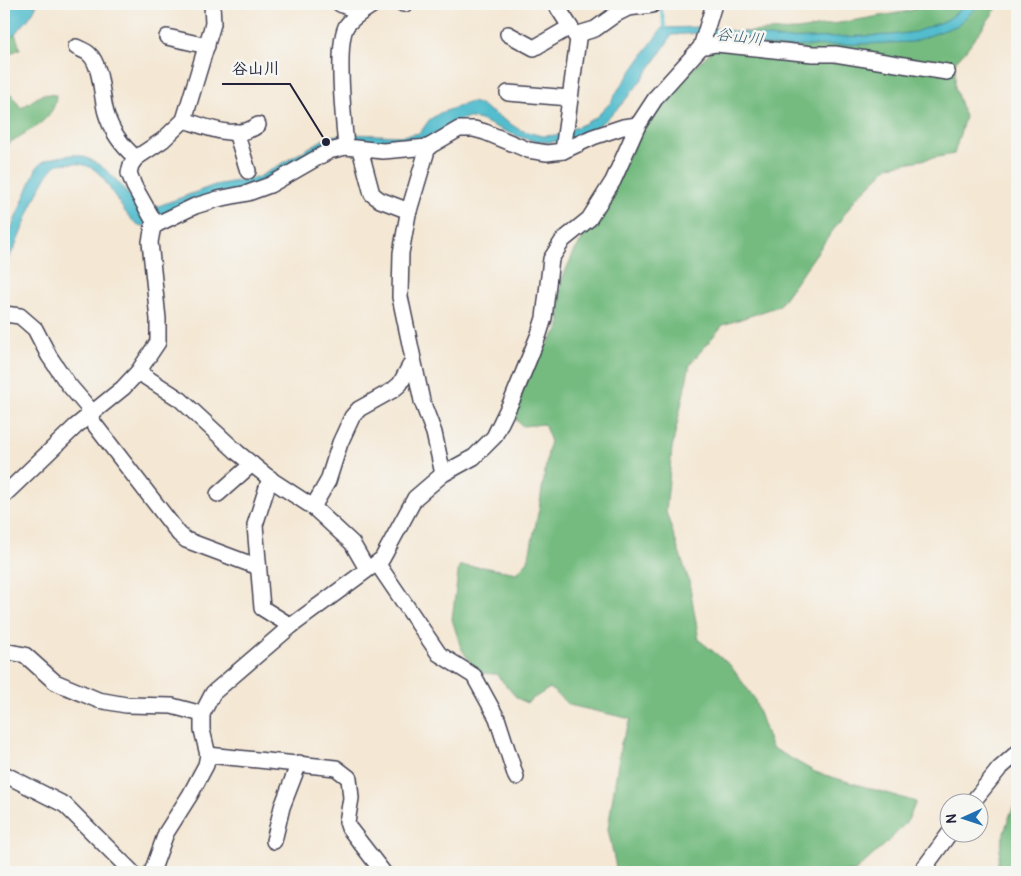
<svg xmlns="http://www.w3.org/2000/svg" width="1021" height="876" viewBox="0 0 1021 876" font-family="Pangolin,'Klee One',sans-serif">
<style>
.forest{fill:#74bb80;stroke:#4b6e5e}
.water{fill:#52bdcd;stroke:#3a7084}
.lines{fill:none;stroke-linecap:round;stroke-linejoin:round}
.stream{stroke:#52bdcd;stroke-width:3}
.minor-casing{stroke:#424052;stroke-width:18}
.minor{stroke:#fff;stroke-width:15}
.labels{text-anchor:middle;stroke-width:5;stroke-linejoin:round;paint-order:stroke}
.water-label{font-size:16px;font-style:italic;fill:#33586e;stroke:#f6f6f2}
.leader{fill:none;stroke:#22223b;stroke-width:2}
.callout-dot{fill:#22223b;stroke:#f6f6f2;stroke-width:2}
.callout-label{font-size:16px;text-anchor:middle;font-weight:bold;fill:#22223b;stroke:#f6f6f2;stroke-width:5;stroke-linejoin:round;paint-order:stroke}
</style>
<rect width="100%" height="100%" fill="#f6f6f2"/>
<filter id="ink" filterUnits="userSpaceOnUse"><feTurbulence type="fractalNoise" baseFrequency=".02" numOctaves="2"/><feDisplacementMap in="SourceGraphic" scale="10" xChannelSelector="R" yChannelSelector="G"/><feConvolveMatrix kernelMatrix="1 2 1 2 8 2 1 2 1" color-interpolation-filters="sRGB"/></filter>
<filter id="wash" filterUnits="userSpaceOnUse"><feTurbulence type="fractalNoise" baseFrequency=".0096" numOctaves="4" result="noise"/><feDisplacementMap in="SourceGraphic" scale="20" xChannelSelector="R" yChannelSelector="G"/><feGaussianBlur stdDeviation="1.12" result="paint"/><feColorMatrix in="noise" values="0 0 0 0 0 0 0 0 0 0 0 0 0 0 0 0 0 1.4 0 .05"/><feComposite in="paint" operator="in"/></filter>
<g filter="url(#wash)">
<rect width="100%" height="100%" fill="#f4e7d3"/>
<!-- forest -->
<g class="forest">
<polygon points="924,4 1000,4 966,50 955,62 955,88 965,117 954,154 889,166 856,198 779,306 723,325 690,364 672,448 666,512 689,581 699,640 730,665 754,698 771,747 815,772 916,802 908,820 889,841 854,872 617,872 608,829 621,743 631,719 569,705 550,688 526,703 516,697 496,674 477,673 461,648 452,619 459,566 483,567 517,573 528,561 539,509 550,439 544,424 523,426 517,421 515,406 538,357 560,327 559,306 561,281 574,252 593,223 644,126 681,82 709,53 739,32 798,30 910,11"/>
<polygon points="15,33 20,49 6,55 4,59 4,44"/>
<path d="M4 90 11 94 21 108 43 94 56 95C56 123 22 132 4 147Z"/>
<path d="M1017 799V872H997C999 847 1006 821 1017 799Z"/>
</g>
<!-- water -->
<g class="water">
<path d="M4 4H37C31 20 16 32 4 44Z"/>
<path d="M968 4H981L956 26 912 42 783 47 758 44 701 33 672 35C654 63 619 117 589 131 552 149 531 143 496 127 487 123 477 117 467 118 453 119 432 140 413 144 395 148 370 140 353 145 329 152 306 165 283 174 242 189 200 204 159 219 155 221 149 226 145 226 128 229 109 179 95 170 84 162 70 163 57 164 31 190 25 235 4 266V246L36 169C41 161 50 158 59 157 65 156 73 154 78 155 105 162 123 187 138 208H153L215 185 259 177 329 136 351 134 402 136 420 133 429 120 440 113 471 102 479 104 520 130 542 136 557 135 584 124 596 117 611 102 618 90 662 28 699 27 720 29 782 39 893 35 915 32 947 20Z"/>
</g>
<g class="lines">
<!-- stream -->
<polyline class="stream" points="660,4 666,32"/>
</g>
</g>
<g filter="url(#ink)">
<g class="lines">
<defs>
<g id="minor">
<polyline points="340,4 360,12"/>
<polyline points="403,4 405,4"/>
<polyline points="558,4 558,8 578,39 563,151"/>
<polyline points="508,34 534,48 570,27"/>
<polyline points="575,35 595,29 616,14 628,8 652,5"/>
<polyline points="167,37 207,46"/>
<path d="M76 47C80 49 86 51 89 54 102 66 101 96 106 113 111 130 122 146 136 158"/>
<polyline points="701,47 714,4"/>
<polyline points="508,93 570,98"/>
<path d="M184 120C206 127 237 141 258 125"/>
<polyline points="236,132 248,171"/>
<path d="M346 147C344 123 335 43 347 25 354 16 365 10 374 4"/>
<polyline points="428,147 408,214 401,253 400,297 422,401 434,433 443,474"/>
<polyline points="360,149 372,194 380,200 409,211"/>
<polyline points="156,225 134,186 129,173 131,165 136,158 163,140 184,120 213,24 212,4"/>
<polyline points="4,314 20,316 35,329 49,356 68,384 92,412"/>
<polyline points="138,372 181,400 238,453 273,481 313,507 352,543 367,569"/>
<polyline points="88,416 179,534 186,540 258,567"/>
<polyline points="270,478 255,525 262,608 291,626"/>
<polyline points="218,494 252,464"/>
<polyline points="4,495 76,426 123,388 138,372 158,342 158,319 150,242 153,226 195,206 218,199 248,193 270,185 329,151 346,147 383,151 428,147 459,129 474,129 485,132 528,150 547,153 563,151 593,137 623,127 638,125"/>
<polyline points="313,507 328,481 340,443 352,417 359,409 393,390 400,384 413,360"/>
<polyline points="377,563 439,654 474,676 497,718 516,777"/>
<polyline points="4,651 25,655 55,682 98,700 126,705 172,706 202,714"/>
<polyline points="208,755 336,768 349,778 351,798 347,822 349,828 383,872"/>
<polyline points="4,774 65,805 132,872"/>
<polyline points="971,804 999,769 1017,753"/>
<polyline points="274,841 282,807 299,763"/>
<polyline points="152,872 166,833 190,795 206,765 208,755 202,730 202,714 213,693 291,626 382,559 415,498 443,474 474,457 494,437 513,398 539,334 544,318 551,259 563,240 589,219 613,181 638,125 657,96 701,47 716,44 813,54 835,54 947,72"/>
<polyline points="921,872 949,834"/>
</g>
</defs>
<!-- minor casing -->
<use href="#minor" class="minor-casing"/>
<!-- minor -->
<use href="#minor" class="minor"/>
</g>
</g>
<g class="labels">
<!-- water labels -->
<g class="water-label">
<text transform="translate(740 36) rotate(7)" y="6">谷山川</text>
</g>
</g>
<!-- callouts -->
<path class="leader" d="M326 142L290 84H222"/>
<circle class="callout-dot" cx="326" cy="142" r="5"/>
<g class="callout-label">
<text x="256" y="74">谷山川</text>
</g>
<!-- margin -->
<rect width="1021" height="876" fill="none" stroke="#f6f6f2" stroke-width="20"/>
<!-- north arrow -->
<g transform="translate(964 818) rotate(267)"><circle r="24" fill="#f6f6f2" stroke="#a1a1a9"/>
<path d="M0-4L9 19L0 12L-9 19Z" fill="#1f6fb2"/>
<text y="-8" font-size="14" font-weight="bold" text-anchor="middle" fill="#22223b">N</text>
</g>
</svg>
